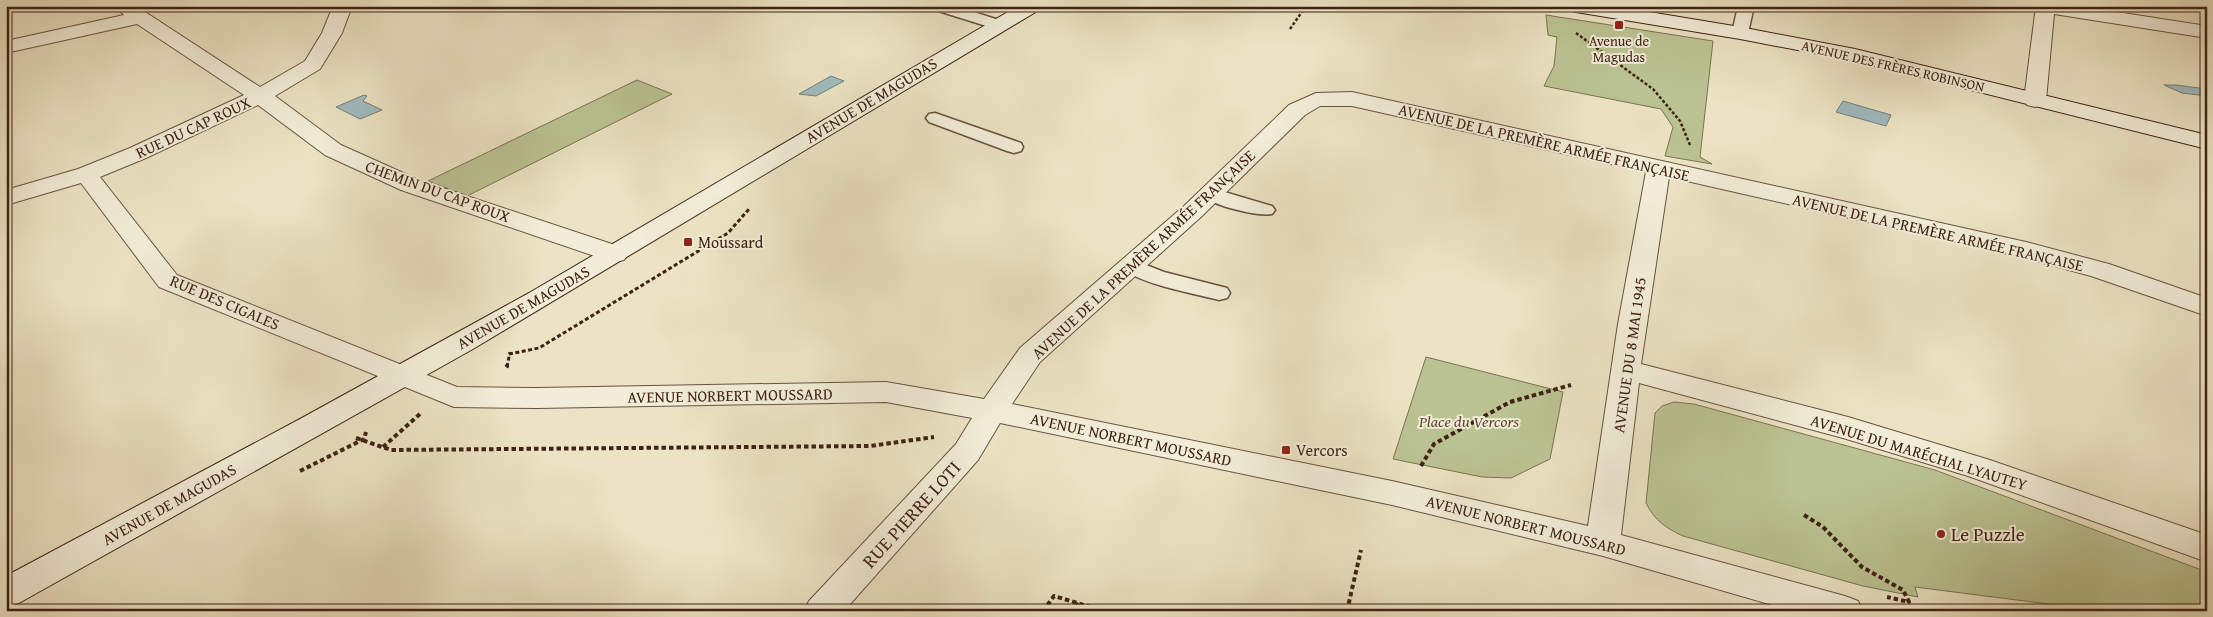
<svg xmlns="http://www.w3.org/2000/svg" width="2213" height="617" viewBox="0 0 2213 617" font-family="'Gentium Book Plus',serif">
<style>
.green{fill:#bbc392;stroke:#7d7254}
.water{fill:#9fbbbf;stroke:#797e7b}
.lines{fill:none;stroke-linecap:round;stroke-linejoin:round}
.lane-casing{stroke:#6a5240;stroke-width:3}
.street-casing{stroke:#6a5240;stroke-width:2}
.secondary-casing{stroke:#3f2215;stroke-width:2}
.path-far2{stroke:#3f2215;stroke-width:2.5;stroke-dasharray:3 2;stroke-linecap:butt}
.path-far1{stroke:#3f2215;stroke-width:3;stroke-dasharray:4 2.5;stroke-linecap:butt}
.path{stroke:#3f2215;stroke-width:4;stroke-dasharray:4.5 3;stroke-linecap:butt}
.lane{fill:#f2edd8;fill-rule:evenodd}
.street{fill:#f2edd8;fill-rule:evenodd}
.secondary{fill:#f2edd8;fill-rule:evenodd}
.poi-dot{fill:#8f2418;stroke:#f2edd8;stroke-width:2}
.labels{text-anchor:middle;stroke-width:4;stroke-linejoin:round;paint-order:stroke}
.far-poi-label{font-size:14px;fill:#3f2215;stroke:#f2edd8}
.far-street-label{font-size:14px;fill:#3f2215;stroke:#f2edd8}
.street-label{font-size:16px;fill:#3f2215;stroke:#f2edd8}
.poi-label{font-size:16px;fill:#3f2215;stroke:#f2edd8;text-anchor:start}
.park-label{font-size:16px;font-style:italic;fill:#5e4a34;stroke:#f2edd8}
.near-street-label{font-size:19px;fill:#3f2215;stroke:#f2edd8}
.near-poi-label{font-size:19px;fill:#3f2215;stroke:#f2edd8;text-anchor:start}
</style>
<rect width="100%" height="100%" fill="#ebe3c3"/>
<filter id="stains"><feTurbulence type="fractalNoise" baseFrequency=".004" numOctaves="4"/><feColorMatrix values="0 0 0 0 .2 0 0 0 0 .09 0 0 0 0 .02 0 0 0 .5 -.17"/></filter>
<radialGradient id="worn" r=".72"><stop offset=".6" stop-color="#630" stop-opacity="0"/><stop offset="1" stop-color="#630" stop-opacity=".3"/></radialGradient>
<!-- green -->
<g class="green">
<polygon points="1546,15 1713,41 1700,157 1712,164 1665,156 1673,127 1661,109 1544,86 1554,66 1557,37 1548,35"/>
<polygon points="637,80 672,94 467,196 428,181"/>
<polygon points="1426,357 1563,392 1550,459 1511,478 1482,477 1393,459"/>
<path d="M1674 402 1694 404 1935 470 2207 572V611H2103L1915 587 1918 597 1863 586 1683 536C1666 528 1655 521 1646 503L1655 413 1662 406Z"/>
</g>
<!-- water -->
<g class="water">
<polygon points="831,76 844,81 816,96 799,94"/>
<polygon points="2164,85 2176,85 2207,89 2207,96 2182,93"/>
<polygon points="364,95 367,96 363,101 382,110 360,119 336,107"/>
<polygon points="1843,101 1891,115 1886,126 1836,112"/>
</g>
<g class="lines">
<defs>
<g id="lane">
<polygon points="930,6 955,6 1005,22 1007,25 1005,28 999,30 932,9"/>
<polygon points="1738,6 1754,6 1748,33 1746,36 1734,36 1732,33"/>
<polygon points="935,113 1021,143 1023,147 1021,151 1014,153 1007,151 929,122 926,118 929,114"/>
<path d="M1211 188 1272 206 1275 210 1272 214C1259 217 1209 205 1201 194L1204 190Z"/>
<path d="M1131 259 1164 272 1227 288 1230 293 1227 298 1219 300C1197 294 1132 283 1120 265L1123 260Z"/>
</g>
<g id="street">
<path d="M114 6H136L260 87 305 61 322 33 333 6H352L342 33 320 69 275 96 341 145 419 180 624 248 628 254 624 260 615 262 606 260 401 190 325 155 258 105 146 158 100 177 177 275 457 387 537 388 886 382 984 399 1020 348 1184 206 1289 105 1316 93 1352 92 2026 242 2109 264 2207 298V316L2091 276 2021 257 1669 177 1641 364 1848 417 1990 460 2207 535V562L1968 476 1843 438 1639 383 1621 535 1845 596 1858 601 1863 611H1793L1603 556 1392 505 1000 423 978 460 844 611H804L809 601 956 444 972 418 886 402 537 408 454 407 159 287 81 183 6 205V190L78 169 130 148 244 95 137 24 6 53V41L124 15ZM1320 106H1352L1646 172 1618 324 1588 526 1392 481 1012 404 1040 362 1202 216 1305 115Z"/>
<polygon points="2036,6 2078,6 2207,26 2207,38 2054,14 2046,100 2043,105 2035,107 2027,105 2024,100"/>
</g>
<g id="secondary">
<polygon points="1018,6 1041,6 1039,10 473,349 19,603 6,607 6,576 300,419 529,293"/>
<polygon points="1567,6 1613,6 1740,27 1855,49 2207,135 2207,149 1855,61 1740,39 1576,12 1569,10"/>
</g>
</defs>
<!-- lane casing -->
<use href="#lane" class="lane-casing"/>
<!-- street casing -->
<use href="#street" class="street-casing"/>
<!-- secondary casing -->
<use href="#secondary" class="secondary-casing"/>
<!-- path-far2 -->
<g class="path-far2">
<polyline points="1290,29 1306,6"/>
<polyline points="1576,33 1653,89 1680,121 1690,145"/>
</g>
<!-- path-far1 -->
<g class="path-far1">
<polyline points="509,354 539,348 728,233 749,209"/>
<polyline points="507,367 510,352"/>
</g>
<!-- path -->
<g class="path">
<polyline points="506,367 508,365"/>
<polyline points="356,438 391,450 870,446 934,437"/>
<polyline points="383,447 420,414"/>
<polyline points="1421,466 1434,444 1510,402 1571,385"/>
<polyline points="300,471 364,439 366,432"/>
<polyline points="1804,515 1823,527 1862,567 1903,590 1909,602 1887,597"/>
<polyline points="1076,603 1081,611"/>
<polyline points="1043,611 1054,596 1104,611"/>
<polyline points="1347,611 1361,550"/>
</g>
<!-- lane -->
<use href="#lane" class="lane"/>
<!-- street -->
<use href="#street" class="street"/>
<!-- secondary -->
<use href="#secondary" class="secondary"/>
</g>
<!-- markers -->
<g class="poi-dot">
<rect x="1614" y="20" width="10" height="10" rx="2.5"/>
<rect x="683" y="237" width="10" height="10" rx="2.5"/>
<rect x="1281" y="445" width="10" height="10" rx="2.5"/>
<circle cx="1941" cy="534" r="5"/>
</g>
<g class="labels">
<!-- far-poi labels -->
<g class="far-poi-label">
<text x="1619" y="46">Avenue de<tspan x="1619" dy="16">Magudas</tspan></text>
</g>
<!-- far-street labels -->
<g class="far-street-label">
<text transform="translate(1893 66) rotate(13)" y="5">AVENUE DES FRÈRES ROBINSON</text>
</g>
<!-- street labels -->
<g class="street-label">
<text transform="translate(871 100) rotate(-31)" y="6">AVENUE DE MAGUDAS</text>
<text transform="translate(193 127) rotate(-25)" y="6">RUE DU CAP ROUX</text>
<text transform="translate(1544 142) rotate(13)" y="6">AVENUE DE LA PREMÈRE ARMÉE FRANÇAISE</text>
<text transform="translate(438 191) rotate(20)" y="6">CHEMIN DU CAP ROUX</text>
<text transform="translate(1938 232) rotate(13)" y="6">AVENUE DE LA PREMÈRE ARMÉE FRANÇAISE</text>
<text transform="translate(1143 254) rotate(-43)" y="6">AVENUE DE LA PREMÈRE ARMÉE FRANÇAISE</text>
<text transform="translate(225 302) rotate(23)" y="6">RUE DES CIGALES</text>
<text transform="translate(523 307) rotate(-30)" y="6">AVENUE DE MAGUDAS</text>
<text transform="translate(1629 355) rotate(-82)" y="6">AVENUE DU 8 MAI 1945</text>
<text transform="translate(730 395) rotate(-1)" y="6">AVENUE NORBERT MOUSSARD</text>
<text transform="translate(1131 439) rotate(12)" y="6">AVENUE NORBERT MOUSSARD</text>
<text transform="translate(1919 452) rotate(17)" y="6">AVENUE DU MARÉCHAL LYAUTEY</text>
<text transform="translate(169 504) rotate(-29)" y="6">AVENUE DE MAGUDAS</text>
<text transform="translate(1526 525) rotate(14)" y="6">AVENUE NORBERT MOUSSARD</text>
</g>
<!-- poi labels -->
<g class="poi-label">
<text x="698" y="248">Moussard</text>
<text x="1296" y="456">Vercors</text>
</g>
<!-- park labels -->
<g class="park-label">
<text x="1469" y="427">Place du Vercors</text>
</g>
<!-- near-street labels -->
<g class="near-street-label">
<text transform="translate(911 514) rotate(-48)" y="7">RUE PIERRE LOTI</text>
</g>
<!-- near-poi labels -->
<g class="near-poi-label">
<text x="1951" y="541">Le Puzzle</text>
</g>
</g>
<!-- margin -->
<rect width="2213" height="617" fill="none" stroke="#ebe3c3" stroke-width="25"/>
<rect x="8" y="8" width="2198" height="602" fill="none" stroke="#3f2215" stroke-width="2.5"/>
<rect x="12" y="12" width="2188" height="592" fill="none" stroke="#3f2215"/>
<rect width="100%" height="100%" filter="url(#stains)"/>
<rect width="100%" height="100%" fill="url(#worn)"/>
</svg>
